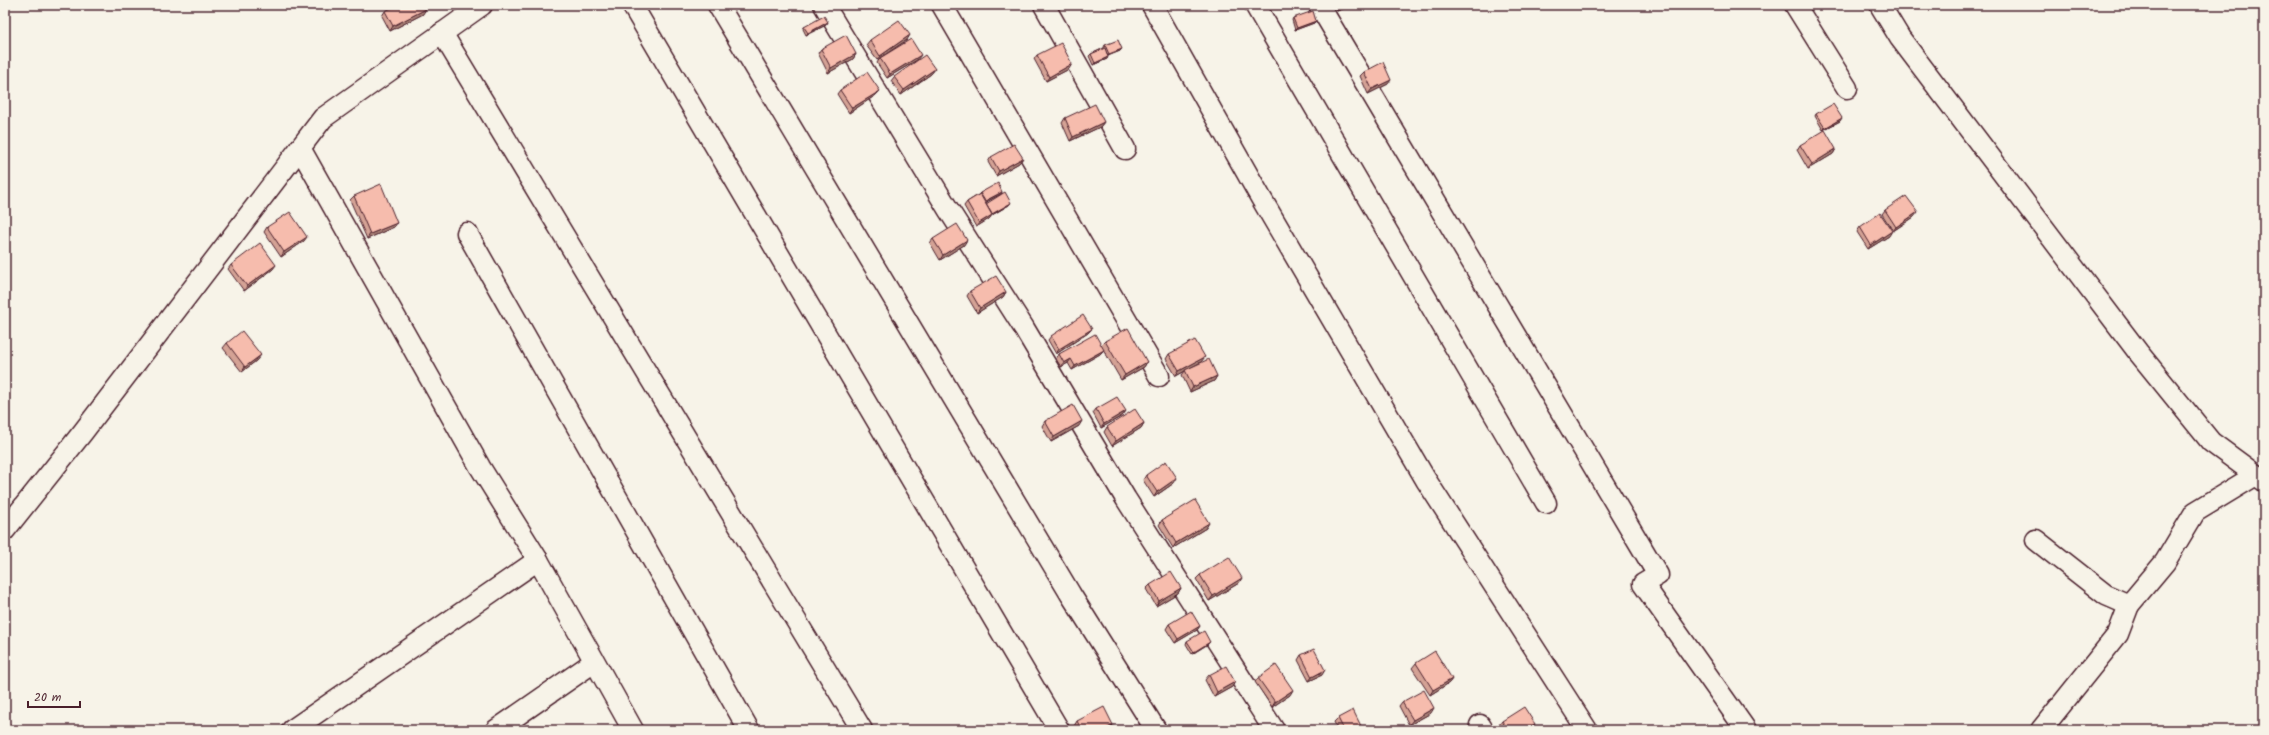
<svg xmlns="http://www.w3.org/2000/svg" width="2269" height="735" viewBox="0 0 2269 735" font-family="Kalam,sans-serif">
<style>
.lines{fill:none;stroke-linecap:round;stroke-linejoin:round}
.minor-casing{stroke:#4a1f2b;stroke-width:23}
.minor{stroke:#f7f3e8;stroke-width:20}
.wall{fill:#d4a295;stroke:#4a1f2b}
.shaded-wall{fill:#ac8479;stroke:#4a1f2b}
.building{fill:#f6bcad;stroke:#4a1f2b}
</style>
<rect width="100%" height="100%" fill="#f7f3e8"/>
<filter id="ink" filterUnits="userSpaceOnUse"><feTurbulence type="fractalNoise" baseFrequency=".025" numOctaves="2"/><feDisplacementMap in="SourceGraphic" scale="8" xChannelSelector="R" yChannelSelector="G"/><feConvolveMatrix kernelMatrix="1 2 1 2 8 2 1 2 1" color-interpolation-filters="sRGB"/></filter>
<g filter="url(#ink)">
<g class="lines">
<defs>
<g id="minor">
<polyline points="632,5 1059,730"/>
<polyline points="718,5 1071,595 1156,730"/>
<polyline points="824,5 948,209 1024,328 1126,499 1274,730"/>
<polyline points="942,5 1159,376"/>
<polyline points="1044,5 1125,149"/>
<polyline points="1152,5 1261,198 1426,480 1587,730"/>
<polyline points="1255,5 1546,503"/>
<polyline points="1319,5 1658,575 1643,584 1746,730"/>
<polyline points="1795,5 1847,88"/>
<polyline points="1880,5 1900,38 2138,352 2211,442 2264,481"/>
<polyline points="442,33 862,730"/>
<polyline points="300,148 480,467 538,560 633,730"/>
<polyline points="467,233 749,730"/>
<polyline points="5,530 83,432 323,118 482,5"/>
<polyline points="2036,540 2106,595 2129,605 2165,562 2195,512 2256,475"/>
<polyline points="1480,725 1483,730"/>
<polyline points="292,730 538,560"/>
<polyline points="496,730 594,662"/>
<polyline points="2041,730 2118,634 2129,605"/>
</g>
</defs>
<!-- minor casing -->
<use href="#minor" class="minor-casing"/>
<!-- minor -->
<use href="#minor" class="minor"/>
</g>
<!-- wall -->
<g class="wall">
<polygon points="1334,5 1351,5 1337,11"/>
<polygon points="385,11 423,14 390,31 382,16"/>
<polygon points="1293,18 1314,23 1295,30 1292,20"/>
<polygon points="828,22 826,25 806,35 803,29 804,27"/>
<polygon points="870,40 907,40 877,60 866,45"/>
<polygon points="1105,45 1120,51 1108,56 1107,59 1093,65 1089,56 1091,54 1104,48 1104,47"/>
<polygon points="821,49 856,54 853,59 828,73 818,53"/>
<polygon points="1037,55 1069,69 1046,81 1034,59"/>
<polygon points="880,58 917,60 887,78 877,63"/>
<polygon points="935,69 931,74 901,95 891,81 894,77"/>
<polygon points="1364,72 1388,84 1368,94 1360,76"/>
<polygon points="840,90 876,95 849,113 837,94"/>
<polygon points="1816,114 1840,121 1823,130 1815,116"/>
<polygon points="1065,118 1104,122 1100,127 1070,141 1062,123"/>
<polygon points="1800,145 1836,149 1833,154 1808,169 1797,150"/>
<polygon points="991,157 1023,158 1019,163 996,176 988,162"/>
<polygon points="1002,192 1001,194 985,202 986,203 1009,205 992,215 989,219 976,227 964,206 967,202 978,195 980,193"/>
<polygon points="354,196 397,223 394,227 367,239 350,200"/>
<polygon points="1885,210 1914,217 1893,231 1882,214"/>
<polygon points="267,227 304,241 281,257 264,232"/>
<polygon points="1860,227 1889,236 1868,249 1857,232"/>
<polygon points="933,239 964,245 940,260 930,243"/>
<polygon points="231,265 273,269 244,291 228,269"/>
<polygon points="970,291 1006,292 1003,297 977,313 967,296"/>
<polygon points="1092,329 1088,333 1056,354 1048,340 1051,336"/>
<polygon points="1105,341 1147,362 1144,367 1121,380 1103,349 1104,350 1100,354 1072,370 1068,363 1061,367 1056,359 1059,354 1101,345"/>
<polygon points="227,343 257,360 242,372 223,348"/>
<polygon points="1169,354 1201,362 1189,369 1217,376 1214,381 1190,392 1182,375 1185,371 1176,376 1166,359"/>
<polygon points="1096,409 1126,411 1122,416 1101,428 1093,413"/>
<polygon points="1045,421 1079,426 1051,442 1042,426"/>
<polygon points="1144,423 1141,428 1112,446 1104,432 1107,427"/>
<polygon points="1146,475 1174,483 1154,497 1143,480"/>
<polygon points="1162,520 1206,528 1173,548 1159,525"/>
<polygon points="1200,575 1239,583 1209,601 1196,579"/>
<polygon points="1150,585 1181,588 1178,593 1156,606 1146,589"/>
<polygon points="1169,624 1200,626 1197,630 1175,643 1166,629"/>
<polygon points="1187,641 1208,644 1192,654 1186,644"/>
<polygon points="1301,655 1322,675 1309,681 1298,660"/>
<polygon points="1416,663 1452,679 1449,683 1430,695 1412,668"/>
<polygon points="1209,675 1232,687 1214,697 1205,680"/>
<polygon points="1258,678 1290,695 1272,707 1255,682"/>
<polygon points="1402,702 1431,713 1409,725 1399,706"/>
<polygon points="1338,718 1363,730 1338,730 1334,722"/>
<polygon points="1077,721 1110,730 1076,730 1074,726"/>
<polygon points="1502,721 1532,729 1530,730 1502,730 1499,725"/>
</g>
<!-- shaded-wall -->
<g class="shaded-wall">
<polygon points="1347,5 1351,5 1337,11 1338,9"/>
<polygon points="426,9 423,14 390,31 393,26"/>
<polygon points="1316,21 1314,23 1295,30 1297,28"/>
<polygon points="828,22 826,25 806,35 808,33"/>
<polygon points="910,35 907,40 877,60 880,56"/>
<polygon points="1122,49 1120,51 1107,56 1109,54"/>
<polygon points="856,54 853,59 828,73 831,68"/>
<polygon points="921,55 917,60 887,78 890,74"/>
<polygon points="1108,57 1107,59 1093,65 1095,63"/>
<polygon points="1072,64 1069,69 1046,81 1049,77"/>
<polygon points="935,69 931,74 901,95 904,90"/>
<polygon points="1391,80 1388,84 1368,94 1372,89"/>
<polygon points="880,91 876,95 849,113 852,108"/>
<polygon points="1842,118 1840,121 1823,130 1825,128"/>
<polygon points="1104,122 1100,127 1070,141 1073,137"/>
<polygon points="1836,149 1833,154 1808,169 1812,164"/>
<polygon points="1023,158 1019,163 996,176 999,171"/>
<polygon points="1002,192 1001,194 983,204 984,202"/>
<polygon points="1011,203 1009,205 992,215 989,219 976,227 979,223"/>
<polygon points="1918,212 1914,217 1893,231 1896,227"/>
<polygon points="397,223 394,227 367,239 370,234"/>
<polygon points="1892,231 1889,236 1868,249 1871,245"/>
<polygon points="307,237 304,241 281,257 284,252"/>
<polygon points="967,240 964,245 940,260 943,255"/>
<polygon points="276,265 273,269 244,291 247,286"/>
<polygon points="1006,292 1003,297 977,313 980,308"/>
<polygon points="1092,329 1088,333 1056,354 1059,349"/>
<polygon points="1104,350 1100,354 1072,370 1075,366"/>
<polygon points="261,355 257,360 242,372 245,367"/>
<polygon points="1205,357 1201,362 1176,376 1179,371"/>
<polygon points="1071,359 1068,363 1061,367 1064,363"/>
<polygon points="1147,362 1144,367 1121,380 1125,375"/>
<polygon points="1217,376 1214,381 1190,392 1193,387"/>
<polygon points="1126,411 1122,416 1101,428 1104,424"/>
<polygon points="1082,421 1079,426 1051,442 1054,437"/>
<polygon points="1144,423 1141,428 1112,446 1116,441"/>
<polygon points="1177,478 1174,483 1154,497 1157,492"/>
<polygon points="1209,523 1206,528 1173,548 1176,543"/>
<polygon points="1242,578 1239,583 1209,601 1213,596"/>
<polygon points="1181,588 1178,593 1156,606 1159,601"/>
<polygon points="1200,626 1197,630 1175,643 1178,639"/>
<polygon points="1210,642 1208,644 1192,654 1194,652"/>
<polygon points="1325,670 1322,675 1309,681 1312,677"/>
<polygon points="1452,679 1449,683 1430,695 1433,690"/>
<polygon points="1235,682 1232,687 1214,697 1217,692"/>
<polygon points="1293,690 1290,695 1272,707 1275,702"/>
<polygon points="1434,708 1431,713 1409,725 1413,720"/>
<polygon points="1535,724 1532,729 1530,730 1526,730"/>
<polygon points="1113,725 1110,730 1104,730"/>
</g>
<!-- building -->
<g class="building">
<polygon points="398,5 424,5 426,9 393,26 385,11"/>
<polygon points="1337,5 1347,5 1338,9"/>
<polygon points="1313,11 1316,21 1297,28 1293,18"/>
<polygon points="824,16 828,22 808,33 804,27"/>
<polygon points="899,20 910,35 880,56 870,40"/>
<polygon points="846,35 856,54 831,68 821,49"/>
<polygon points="911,39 921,55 890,74 880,58"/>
<polygon points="1118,40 1122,49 1109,54 1105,45"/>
<polygon points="1061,43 1072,64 1049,77 1037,55"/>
<polygon points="1105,48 1108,57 1095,63 1091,54"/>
<polygon points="925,55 935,69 904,90 894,77"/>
<polygon points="1383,62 1391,80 1372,89 1364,72"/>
<polygon points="867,72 880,91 852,108 840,90"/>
<polygon points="1095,104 1104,122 1073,137 1065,118"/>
<polygon points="1833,104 1842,118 1825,128 1816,114"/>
<polygon points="1825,130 1836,149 1812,164 1800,145"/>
<polygon points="1014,144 1023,158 999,171 991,157"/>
<polygon points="998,183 1002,192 985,201 980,193"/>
<polygon points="381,184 397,223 370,234 354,196"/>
<polygon points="1005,192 1011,203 992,214 986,204"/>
<polygon points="980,194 992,215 979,223 967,202"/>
<polygon points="1906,196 1918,212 1896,227 1885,210"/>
<polygon points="290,212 307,237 284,252 267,227"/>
<polygon points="1880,213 1892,231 1871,245 1860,227"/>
<polygon points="957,224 967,240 943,255 933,239"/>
<polygon points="260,243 276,265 247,286 231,265"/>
<polygon points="996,276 1006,292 980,308 970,291"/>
<polygon points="1083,315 1092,329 1059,349 1051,336"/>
<polygon points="1128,328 1147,362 1125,375 1105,341"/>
<polygon points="242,331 261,355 245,367 227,343"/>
<polygon points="1095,334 1104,350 1075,366 1071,359 1064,363 1059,354"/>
<polygon points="1195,340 1205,357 1179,371 1169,354"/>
<polygon points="1209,359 1217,376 1193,387 1185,370"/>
<polygon points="1117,397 1126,411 1104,424 1096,409"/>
<polygon points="1073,405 1082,421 1054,437 1045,421"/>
<polygon points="1135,409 1144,423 1116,441 1107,427"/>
<polygon points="1166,461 1177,478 1157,492 1146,475"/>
<polygon points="1195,500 1209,523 1176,543 1162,520"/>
<polygon points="1229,557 1242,578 1213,596 1200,575"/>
<polygon points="1171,572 1181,588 1159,601 1150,585"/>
<polygon points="1191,611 1200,626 1178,639 1169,624"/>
<polygon points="1204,631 1210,642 1194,652 1187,641"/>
<polygon points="1314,649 1325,670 1312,677 1301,655"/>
<polygon points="1435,651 1452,679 1433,690 1416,663"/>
<polygon points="1276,665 1293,690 1275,702 1258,678"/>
<polygon points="1226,666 1235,682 1217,692 1209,675"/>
<polygon points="1424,690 1434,708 1413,720 1402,702"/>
<polygon points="1104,707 1113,725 1104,730 1082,730 1077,721"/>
<polygon points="1524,707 1535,724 1526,730 1508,730 1502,721"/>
<polygon points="1353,710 1363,730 1344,730 1338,718"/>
<polygon points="1453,727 1455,730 1449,730"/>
</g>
</g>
<!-- margin -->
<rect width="2269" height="735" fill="none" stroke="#f7f3e8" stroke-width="20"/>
<rect x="10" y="10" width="2249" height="715" fill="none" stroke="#4a1f2b" stroke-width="1.5" filter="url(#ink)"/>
<!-- scale -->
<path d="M28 701v6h52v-6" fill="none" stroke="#4a1f2b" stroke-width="2"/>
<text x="34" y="701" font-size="12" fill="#4a1f2b" stroke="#f7f3e8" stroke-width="3" paint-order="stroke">20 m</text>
</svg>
